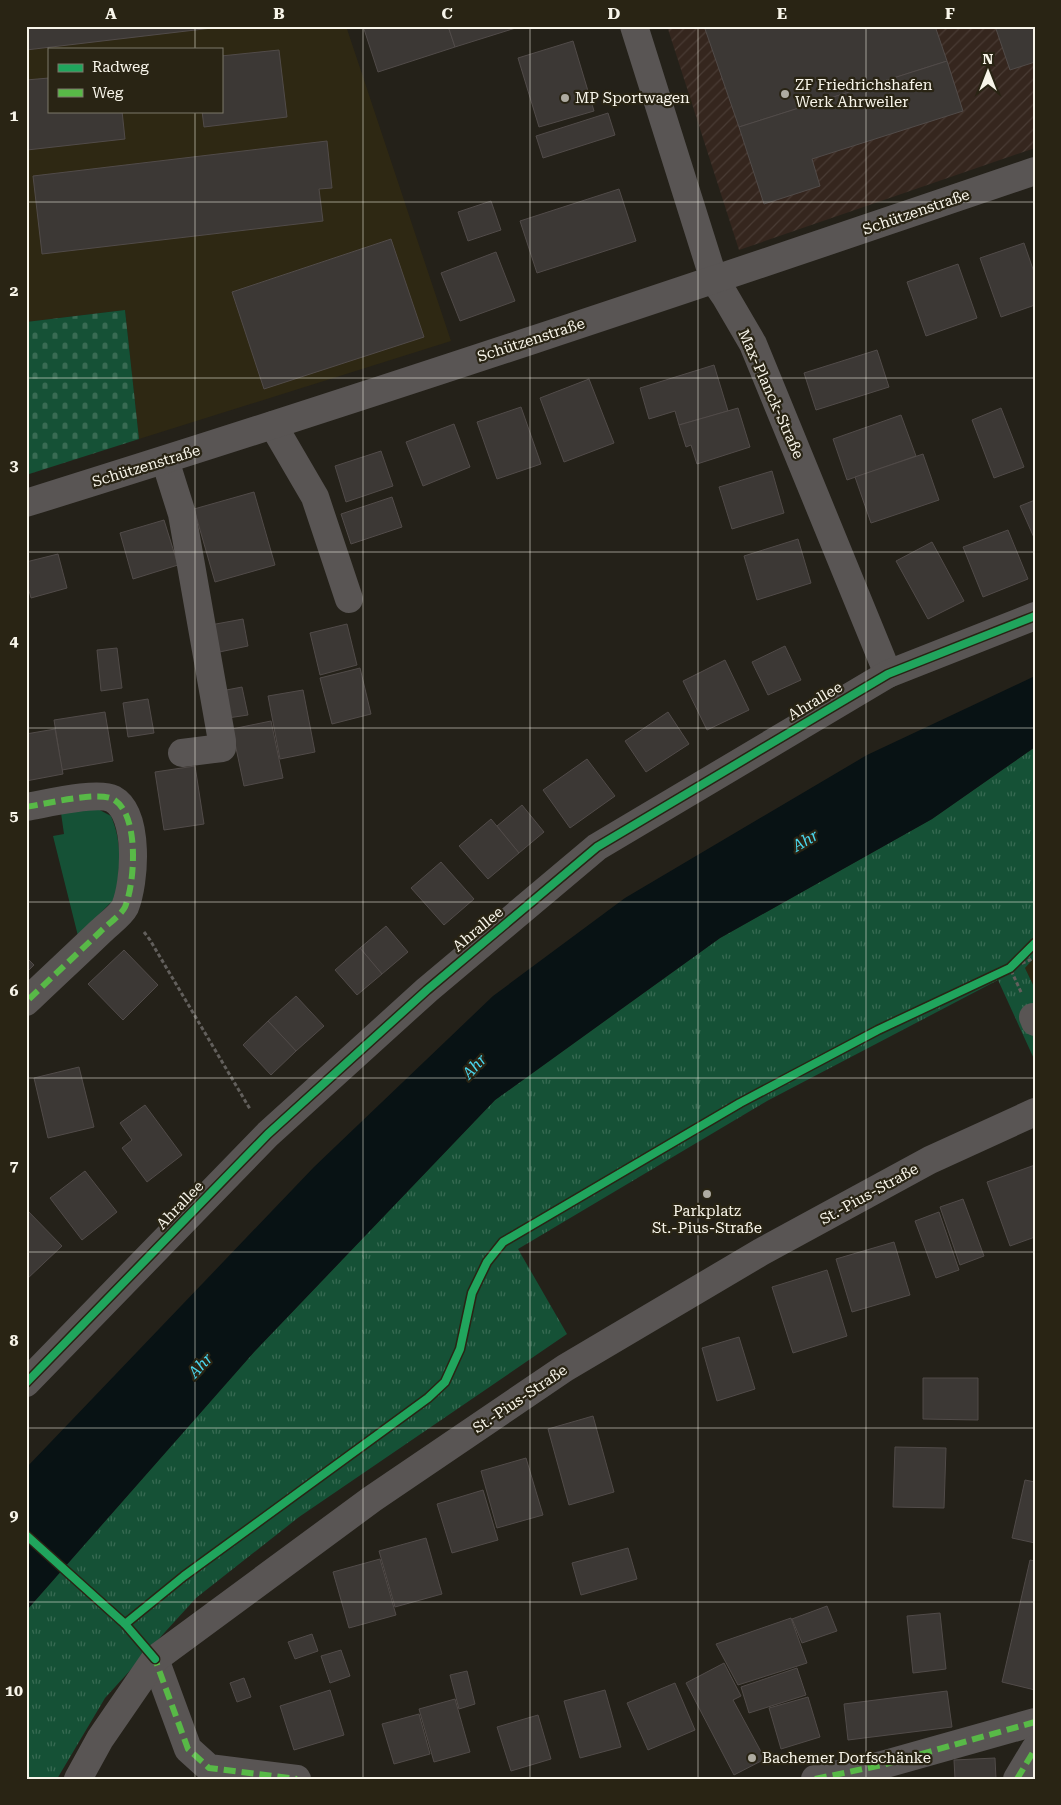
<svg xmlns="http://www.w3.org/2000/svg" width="1061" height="1805" viewBox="0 0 1061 1805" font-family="'Roboto Serif',serif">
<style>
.industrial{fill:url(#industrial-furrows)}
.built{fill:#2e2813;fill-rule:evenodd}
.grass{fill:url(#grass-tufts)}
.cemetery{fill:url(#cemetery-stones)}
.park{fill:#155136}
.water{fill:#081214}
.building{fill:#3c3835;stroke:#514b49}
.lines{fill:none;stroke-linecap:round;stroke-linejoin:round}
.path{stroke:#625f5c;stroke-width:3;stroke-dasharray:4 2.5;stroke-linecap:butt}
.minor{stroke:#595554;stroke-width:28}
.quiet{stroke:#58b947;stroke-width:6;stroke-dasharray:12 6;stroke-linecap:butt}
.cycleway-casing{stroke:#292414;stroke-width:11}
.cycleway{stroke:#20a55d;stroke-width:8}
.grid{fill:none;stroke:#f8f5ea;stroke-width:1;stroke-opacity:0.55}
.poi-dot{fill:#aeaba1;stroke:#292414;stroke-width:2}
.labels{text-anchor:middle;stroke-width:4.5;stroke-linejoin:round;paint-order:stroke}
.poi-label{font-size:15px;fill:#f8f5ea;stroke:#292414;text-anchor:start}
.street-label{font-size:15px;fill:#f8f5ea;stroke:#292414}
.water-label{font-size:16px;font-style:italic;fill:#4ad6ee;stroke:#292414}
.neatline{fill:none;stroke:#f8f5ea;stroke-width:2}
.grid-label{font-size:16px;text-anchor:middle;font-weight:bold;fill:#f8f5ea}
</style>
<defs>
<pattern id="industrial-furrows" width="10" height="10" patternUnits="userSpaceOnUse" patternTransform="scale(1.25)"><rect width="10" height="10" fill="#35261e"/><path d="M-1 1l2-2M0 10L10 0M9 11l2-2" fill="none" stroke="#493b34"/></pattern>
<pattern id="grass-tufts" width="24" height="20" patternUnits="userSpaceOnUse" patternTransform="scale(1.25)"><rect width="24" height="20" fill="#155136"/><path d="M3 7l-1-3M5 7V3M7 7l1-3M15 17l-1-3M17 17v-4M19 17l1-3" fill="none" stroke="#386b53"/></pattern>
<pattern id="cemetery-stones" width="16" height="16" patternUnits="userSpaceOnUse" patternTransform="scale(1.25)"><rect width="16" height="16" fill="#155136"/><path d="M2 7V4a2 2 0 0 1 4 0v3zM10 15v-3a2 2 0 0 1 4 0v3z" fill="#386b53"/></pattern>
</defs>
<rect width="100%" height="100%" fill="#242119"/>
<!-- industrial -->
<polygon class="industrial" points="667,26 1035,26 1035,148 739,250"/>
<!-- built -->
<g class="built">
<path d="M26 26H346L451 341 139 439 125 310 26 322ZM49 49H221V111H49Z"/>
<polygon points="1035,957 1035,989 1025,968"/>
</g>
<!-- grass -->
<polygon class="grass" points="1035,747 1035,957 1025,968 1035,989 1035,1061 998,980 767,1101 518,1249 567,1334 299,1517 196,1598 105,1698 57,1779 26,1779 26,1611 254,1352 495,1100 720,938 932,819"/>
<!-- cemetery -->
<polygon class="cemetery" points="125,310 139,439 26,475 26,322"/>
<!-- park -->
<path class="park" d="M96 808 111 816C123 844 119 866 117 896L78 936 53 836 64 834 61 813Z"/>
<!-- water -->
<polygon class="water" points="1035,676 1035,747 932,819 720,938 495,1100 254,1352 26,1611 26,1468 314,1167 493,996 625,898 867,755"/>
<!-- building -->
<g class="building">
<polygon points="26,26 229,26 26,50"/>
<polygon points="363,26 448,26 455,47 378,72"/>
<polygon points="448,26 522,26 455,47"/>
<polygon points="704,26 935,26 947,61 739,127"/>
<polygon points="995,26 1035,26 1035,62 1010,70"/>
<polygon points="573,41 594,111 539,127 518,58"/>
<polygon points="279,50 287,117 204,127 202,111 221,111 221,56"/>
<polygon points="947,61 963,111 812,159 820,186 764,204 739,127"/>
<polygon points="49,78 49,111 122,111 125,139 27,150 26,80"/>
<polygon points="608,113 615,135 543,158 536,136"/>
<polygon points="327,141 332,188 319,189 323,221 42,254 33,176"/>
<polygon points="619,189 636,241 537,273 520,221"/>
<polygon points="491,201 501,230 468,241 458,212"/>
<polygon points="391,239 424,337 264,389 232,292"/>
<polygon points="1024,243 1035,275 1035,305 1001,317 980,258"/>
<polygon points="496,252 515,301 460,321 441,273"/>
<polygon points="958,264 977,318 926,336 907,282"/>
<polygon points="877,350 889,387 816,410 804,373"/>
<polygon points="714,365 728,411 679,425 675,411 649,419 640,388"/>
<polygon points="589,379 614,443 564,462 540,398"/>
<polygon points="521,407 541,464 497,479 477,422"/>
<polygon points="738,408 750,447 697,464 691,445 686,447 679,425"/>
<polygon points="1001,408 1024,467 994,478 972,420"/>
<polygon points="901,415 916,456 847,480 833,439"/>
<polygon points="454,424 470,467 423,486 406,442"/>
<polygon points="381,451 393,486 346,502 335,466"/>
<polygon points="923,454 939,500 871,523 855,477"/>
<polygon points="772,471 784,513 732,529 719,487"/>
<polygon points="254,492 275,565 215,582 194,509"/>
<polygon points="392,497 402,527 351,544 341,514"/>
<polygon points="1035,500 1035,540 1020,506"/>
<polygon points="164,520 178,565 133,579 120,533"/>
<polygon points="1008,530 1028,579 983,597 963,547"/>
<polygon points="798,539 811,583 757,600 744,556"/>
<polygon points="932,542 964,601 928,619 896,561"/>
<polygon points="58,554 67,588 31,598 26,580 26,562"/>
<polygon points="243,619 248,646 210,654 205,626"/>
<polygon points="347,624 357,665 320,675 310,633"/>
<polygon points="785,646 801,680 768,695 752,662"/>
<polygon points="117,648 122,688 101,691 97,650"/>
<polygon points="725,660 749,710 707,730 683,681"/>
<polygon points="360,668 371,714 332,724 320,678"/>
<polygon points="242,687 248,715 221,719 216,692"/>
<polygon points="303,690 315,752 280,759 268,696"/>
<polygon points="148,699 154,733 128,737 123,703"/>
<polygon points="105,712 113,761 62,770 54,720"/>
<polygon points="668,712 689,744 646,772 625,741"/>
<polygon points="271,721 283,778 244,786 232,729"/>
<polygon points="55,729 63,774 26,781 26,734"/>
<polygon points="587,759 615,796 570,828 543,790"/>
<polygon points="195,766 204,824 164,830 155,772"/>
<polygon points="522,805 544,832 519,853 497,826"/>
<polygon points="491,819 519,853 488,879 459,846"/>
<polygon points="441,862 474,899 444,925 411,888"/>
<polygon points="386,926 408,952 382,974 360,948"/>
<polygon points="360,948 382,974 357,995 335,970"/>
<polygon points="124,950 158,985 123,1020 88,984"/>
<polygon points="26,957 34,965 26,973"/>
<polygon points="296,996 324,1026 296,1051 268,1021"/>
<polygon points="268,1021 296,1051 271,1075 243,1045"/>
<polygon points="79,1067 94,1127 48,1138 34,1078"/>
<polygon points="145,1105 182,1155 147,1182 122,1148 132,1140 120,1123"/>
<polygon points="1035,1165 1035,1237 1010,1246 987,1182"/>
<polygon points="85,1171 117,1212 82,1240 50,1198"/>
<polygon points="963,1199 984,1256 960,1265 940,1207"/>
<polygon points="26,1209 62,1246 26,1280"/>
<polygon points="939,1212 959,1270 936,1278 915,1221"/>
<polygon points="894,1242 910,1295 852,1312 836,1259"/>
<polygon points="827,1270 847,1336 793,1353 772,1287"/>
<polygon points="739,1337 755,1389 717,1401 702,1348"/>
<polygon points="923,1378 978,1378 978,1420 923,1419"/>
<polygon points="593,1416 614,1492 569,1505 548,1429"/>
<polygon points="895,1447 946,1448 944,1508 893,1507"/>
<polygon points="526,1458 543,1515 497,1528 481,1471"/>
<polygon points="1025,1480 1035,1482 1035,1543 1012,1538"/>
<polygon points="483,1490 498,1540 452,1553 437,1504"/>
<polygon points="426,1538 442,1594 395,1607 379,1551"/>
<polygon points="628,1548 637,1579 581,1595 572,1563"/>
<polygon points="380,1559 396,1615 349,1628 333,1572"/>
<polygon points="1030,1560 1035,1561 1035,1690 1002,1682"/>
<polygon points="827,1606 837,1631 802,1643 792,1619"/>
<polygon points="940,1613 946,1669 913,1673 907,1616"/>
<polygon points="791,1618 807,1663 738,1685 716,1644"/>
<polygon points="312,1634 318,1651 295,1659 288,1642"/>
<polygon points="341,1650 350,1676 330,1683 321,1656"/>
<polygon points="724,1663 741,1696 733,1700 765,1759 734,1775 686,1683"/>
<polygon points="797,1668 806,1695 749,1713 741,1687"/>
<polygon points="467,1671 475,1704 459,1709 450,1675"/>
<polygon points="244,1678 251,1697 237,1702 230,1683"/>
<polygon points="675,1683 695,1730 648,1750 627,1703"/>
<polygon points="330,1690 344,1735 294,1750 280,1706"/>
<polygon points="605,1690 621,1747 580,1758 564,1701"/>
<polygon points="947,1691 952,1727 848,1740 844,1704"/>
<polygon points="808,1697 820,1737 781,1749 769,1708"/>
<polygon points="455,1699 470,1752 434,1762 419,1709"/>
<polygon points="419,1714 430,1754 394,1764 382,1724"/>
<polygon points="538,1715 551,1759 511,1771 497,1727"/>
<polygon points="995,1758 996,1779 955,1779 954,1760"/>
</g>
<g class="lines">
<!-- path -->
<g class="path">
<polyline points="144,932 150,940 250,1109"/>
<polyline points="1021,992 1010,968 1035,958"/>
</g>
<!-- minor -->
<g class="minor">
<polyline points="634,26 714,280 725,296 753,344 888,674"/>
<polyline points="273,425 315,497 349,599"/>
<polyline points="165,460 182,514 222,741 222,748 182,753"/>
<path d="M26 503C364 398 700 285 1035 171"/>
<path d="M26 807C45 804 97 791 113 799 140 814 135 883 125 907 121 915 108 924 101 931 76 955 51 978 26 1002"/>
<polyline points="1033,1017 1035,1022"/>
<polyline points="26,1383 268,1134 427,990 597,847 888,674 1035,616"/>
<polyline points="155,1659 188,1749 209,1768 297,1779"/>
<polyline points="78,1779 100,1739 155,1659 372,1499 565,1368 761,1252 930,1160 1035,1112"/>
<polyline points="815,1779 882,1765 1035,1722"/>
<polyline points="1017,1779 1035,1749"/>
</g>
<!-- quiet -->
<g class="quiet">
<path d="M26 807C45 804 97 791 113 799 140 814 135 883 125 907 121 915 108 924 101 931 76 955 51 978 26 1002"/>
<polyline points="152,1655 155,1659 188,1749 209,1768 297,1779"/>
<polyline points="815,1779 882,1765 1035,1722"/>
<polyline points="1017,1779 1035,1749"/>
</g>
<defs>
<g id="cycleway">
<polyline points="26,1383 268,1134 427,990 597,847 888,674 1035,616"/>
<polyline points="26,1535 125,1624 155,1659"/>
<polyline points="125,1624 184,1576 428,1398 445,1382 460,1349 472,1293 487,1262 503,1242 740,1103 878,1030 1010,968 1035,943"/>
</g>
</defs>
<!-- cycleway casing -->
<use href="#cycleway" class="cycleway-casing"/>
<!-- cycleway -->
<use href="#cycleway" class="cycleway"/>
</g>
<!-- grid -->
<path class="grid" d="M195 26V49M363 26V1779M530 26V1779M698 26V1779M866 26V1779M195 111V1779M26 202H1035M26 378H1035M26 552H1035M26 728H1035M26 902H1035M26 1078H1035M26 1252H1035M26 1428H1035M26 1602H1035"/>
<!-- markers -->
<g class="poi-dot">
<circle cx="785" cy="94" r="5"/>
<circle cx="565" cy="98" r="5"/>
<circle cx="707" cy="1194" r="5"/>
<circle cx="752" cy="1758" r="5"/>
</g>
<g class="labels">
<!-- poi labels -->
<g class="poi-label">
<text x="795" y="90">ZF Friedrichshafen<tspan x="795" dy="17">Werk Ahrweiler</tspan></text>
<text x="575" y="103">MP Sportwagen</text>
<text x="707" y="1216" text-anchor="middle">Parkplatz<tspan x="707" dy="17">St.-Pius-Straße</tspan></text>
<text x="762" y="1763">Bachemer Dorfschänke</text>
</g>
<!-- street labels -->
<g class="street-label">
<text transform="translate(916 212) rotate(-19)" y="5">Schützenstraße</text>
<text transform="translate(531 340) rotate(-18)" y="5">Schützenstraße</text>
<text transform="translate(771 394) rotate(66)" y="5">Max-Planck-Straße</text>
<text transform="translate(146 466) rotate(-17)" y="5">Schützenstraße</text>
<text transform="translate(815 701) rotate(-31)" y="5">Ahrallee</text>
<text transform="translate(478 929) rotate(-40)" y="5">Ahrallee</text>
<text transform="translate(869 1194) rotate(-29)" y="5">St.-Pius-Straße</text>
<text transform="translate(180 1205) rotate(-46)" y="5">Ahrallee</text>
<text transform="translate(520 1399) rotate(-34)" y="5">St.-Pius-Straße</text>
</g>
<!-- water labels -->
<g class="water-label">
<text transform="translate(805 840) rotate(-30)" y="6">Ahr</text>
<text transform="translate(474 1066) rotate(-47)" y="6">Ahr</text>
<text transform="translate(200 1365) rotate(-47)" y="6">Ahr</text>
</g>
</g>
<!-- border -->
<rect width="1061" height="1805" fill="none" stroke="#292414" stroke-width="55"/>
<!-- legend -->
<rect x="48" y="48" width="175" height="65" fill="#292414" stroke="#7c786a"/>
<rect x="58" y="64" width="25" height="8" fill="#20a55d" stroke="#7c786a"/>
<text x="92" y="72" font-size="15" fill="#f8f5ea">Radweg</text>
<rect x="58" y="89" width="25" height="8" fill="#58b947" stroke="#7c786a"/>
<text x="92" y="98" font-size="15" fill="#f8f5ea">Weg</text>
<!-- north arrow -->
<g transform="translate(988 72)" stroke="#292414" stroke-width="4" paint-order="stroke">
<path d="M0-4L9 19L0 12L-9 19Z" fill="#f8f5ea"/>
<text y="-8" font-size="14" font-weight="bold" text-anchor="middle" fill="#f8f5ea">N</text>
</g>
<rect x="28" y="28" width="1006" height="1750" class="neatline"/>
<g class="grid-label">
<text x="111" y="19">A</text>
<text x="279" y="19">B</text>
<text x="447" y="19">C</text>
<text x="614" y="19">D</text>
<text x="782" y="19">E</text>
<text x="950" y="19">F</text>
<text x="14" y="121">1</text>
<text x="14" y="296">2</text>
<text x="14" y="471">3</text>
<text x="14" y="646">4</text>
<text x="14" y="821">5</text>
<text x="14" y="996">6</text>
<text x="14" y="1171">7</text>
<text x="14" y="1346">8</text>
<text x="14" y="1521">9</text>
<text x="14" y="1696">10</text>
</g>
</svg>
